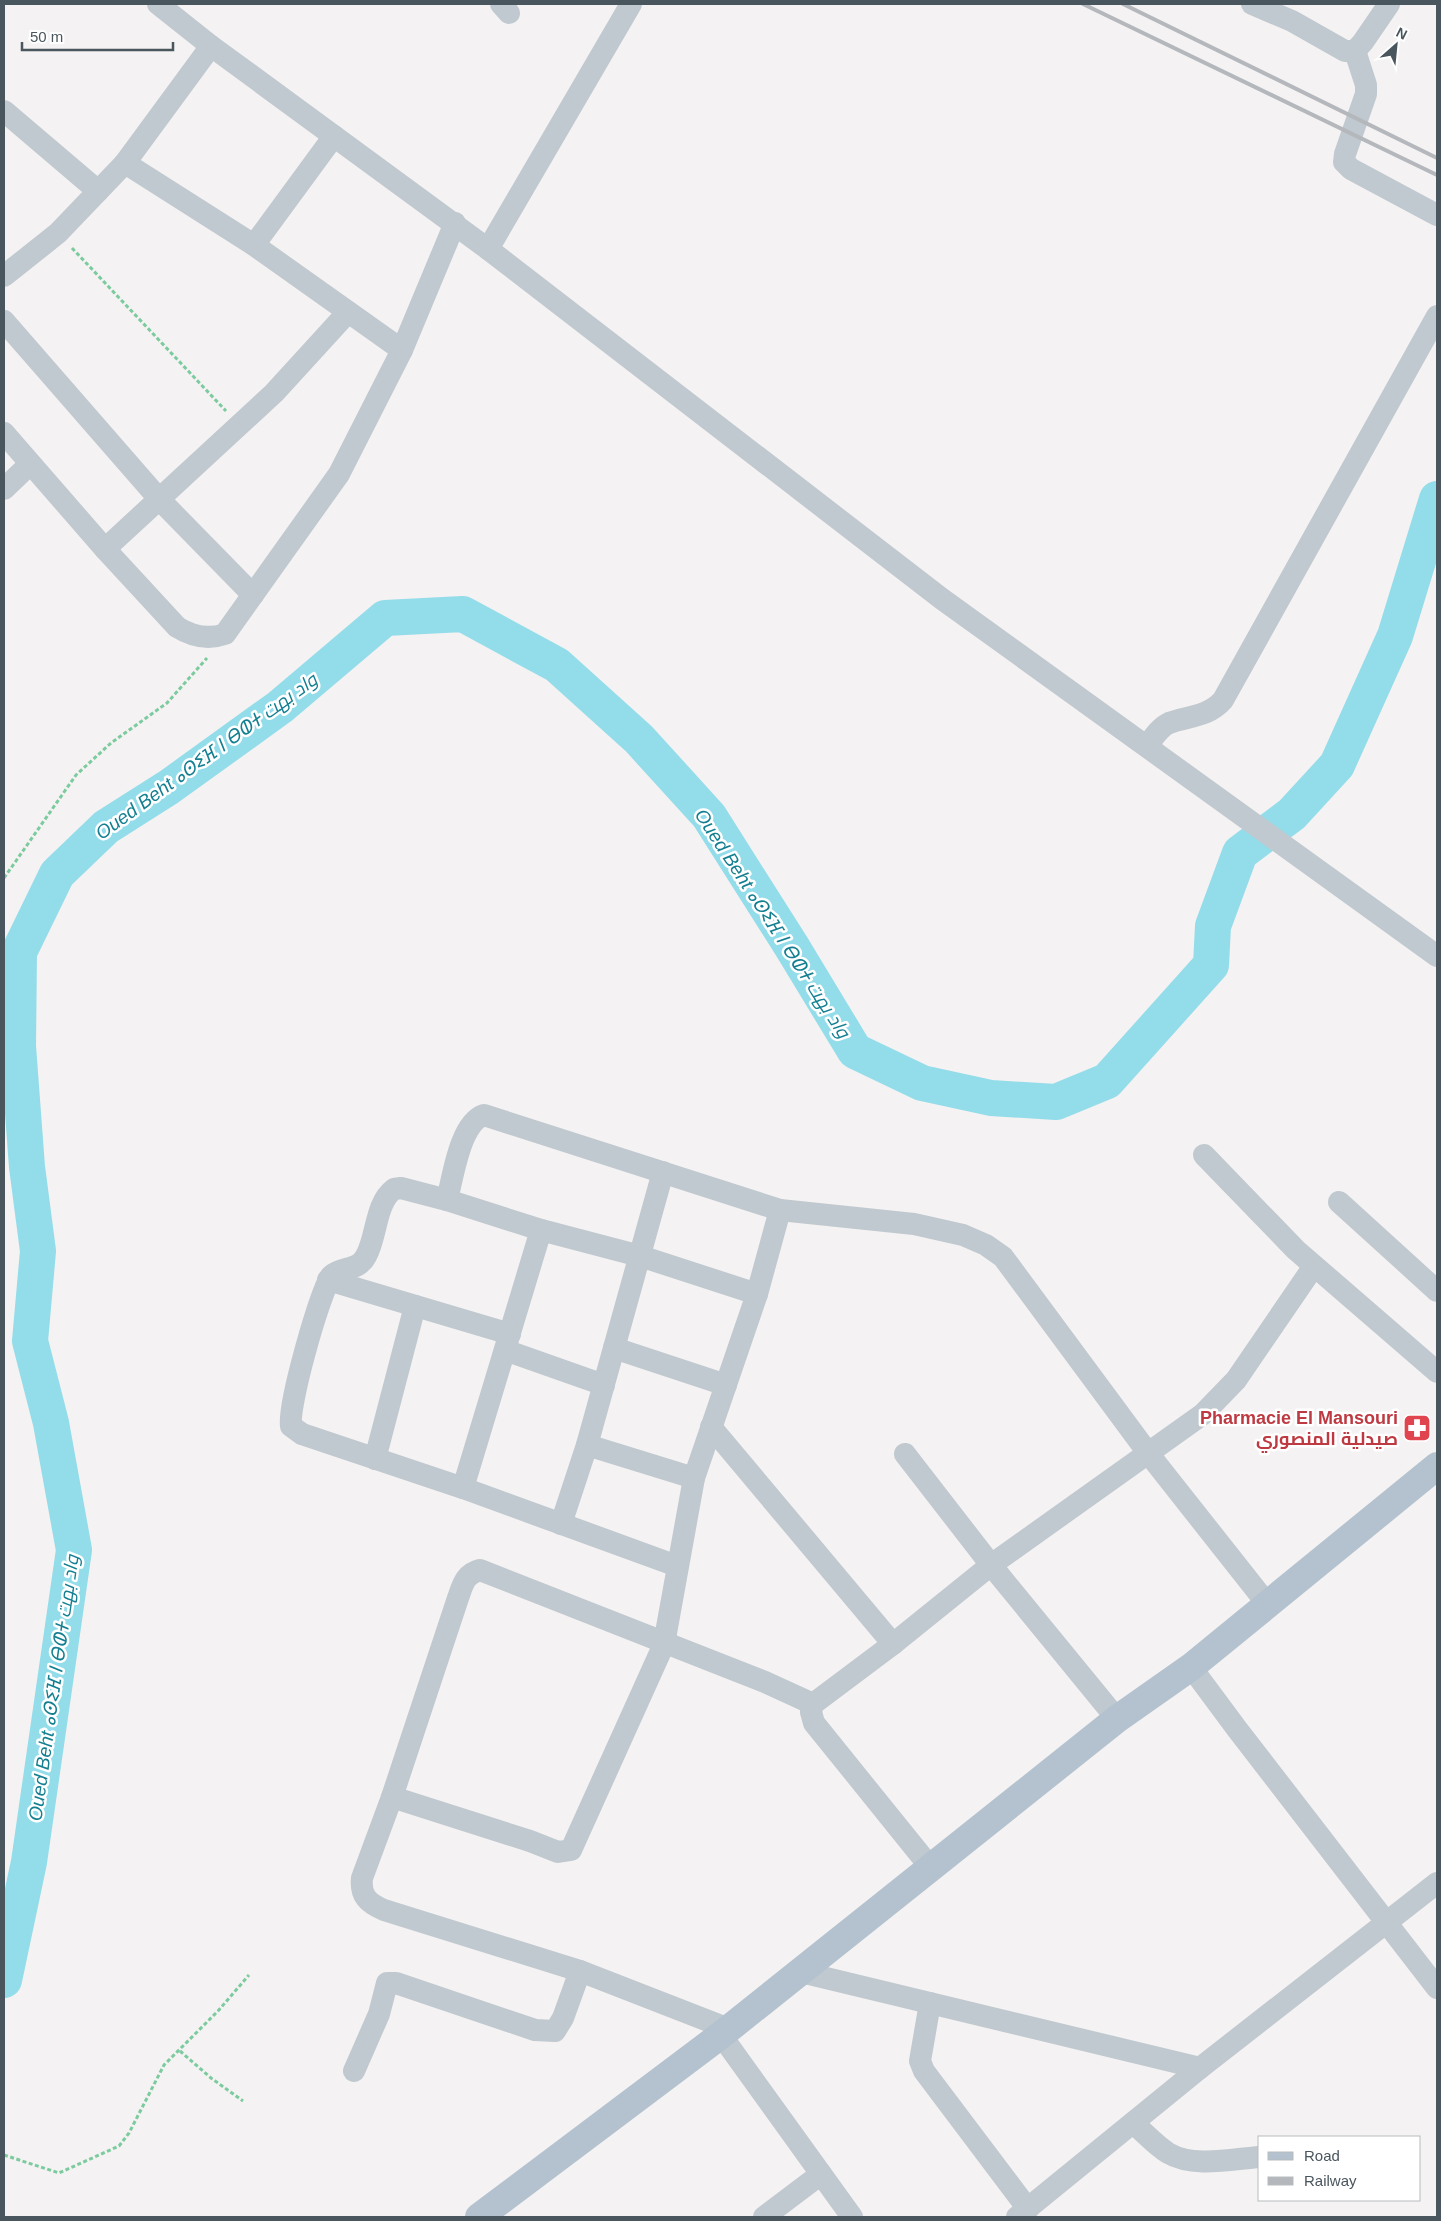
<svg xmlns="http://www.w3.org/2000/svg" width="1441" height="2221" viewBox="0 0 1441 2221" font-family="Arial,Cairo,'Noto Sans Tifinagh',sans-serif">
<style>
.lines{fill:none;stroke-linecap:round;stroke-linejoin:round}
.river{stroke:#93dce9;stroke-width:36}
.path{stroke:#7ccb9f;stroke-width:3;stroke-dasharray:4 2.5;stroke-linecap:butt}
.minor{stroke:#c0c9cf;stroke-width:22}
.major{stroke:#b3c2ce;stroke-width:28}
.rail{stroke:#b4b7bb;stroke-width:4}
.labels{text-anchor:middle;stroke-width:5;stroke-linejoin:round;paint-order:stroke}
.health-label{font-size:18px;font-weight:bold;fill:#be3a42;stroke:#fff;text-anchor:end}
.water-label{font-size:19px;font-style:italic;fill:#137f91;stroke:#fff}
</style>
<rect width="100%" height="100%" fill="#f4f2f2"/>
<g class="lines">
<!-- river -->
<polyline class="river" points="4,1980 29,1862 74,1550 51,1423 30,1341 38,1251 27,1167 18,1046 19,952 57,874 106,827 169,787 280,707 385,618 463,614 557,665 639,739 709,816 792,947 855,1051 922,1083 991,1098 1056,1102 1107,1081 1211,965 1213,926 1240,853 1292,814 1337,765 1395,636 1437,499"/>
<!-- path -->
<g class="path">
<polyline points="72,248 226,411"/>
<polyline points="4,878 76,775 111,743 167,703 207,658"/>
<polyline points="180,2051 211,2078 243,2101"/>
<polyline points="4,2155 59,2173 119,2146 129,2133 164,2065 218,2011 249,1975"/>
</g>
<!-- minor -->
<g class="minor">
<polyline points="158,4 211,46 488,249 942,599 1437,956"/>
<polyline points="501,4 509,13"/>
<polyline points="1252,4 1292,21 1345,51 1355,51 1363,42 1389,4"/>
<polyline points="1355,51 1366,85 1366,94 1345,154 1344,162 1351,169 1437,215"/>
<polyline points="4,111 98,191"/>
<polyline points="125,163 254,245 402,350"/>
<polyline points="254,245 334,136"/>
<polyline points="488,249 631,4"/>
<polyline points="4,276 58,233 125,163 211,46"/>
<polyline points="4,321 160,500 253,595"/>
<path d="M4 433 105 549 177 627C193 637 208 640 225 634L339 474 402 350 455 223"/>
<polyline points="4,489 30,464"/>
<polyline points="105,549 274,393 348,312"/>
<path d="M1147 746C1153 738 1160 727 1169 723 1189 716 1208 717 1223 700L1437 316"/>
<polyline points="1204,1155 1296,1250 1437,1372"/>
<polyline points="447,1200 541,1230 640,1256 757,1294"/>
<polyline points="1339,1202 1437,1291"/>
<polyline points="541,1230 463,1488 677,1566"/>
<polyline points="328,1280 510,1334"/>
<polyline points="614,1348 726,1385"/>
<polyline points="505,1350 604,1385"/>
<polyline points="711,1427 893,1644"/>
<polyline points="587,1445 694,1478"/>
<polyline points="905,1454 991,1565 1117,1719"/>
<polyline points="375,1459 415,1306"/>
<path d="M463 1488 302 1434 291 1426C288 1404 319 1296 331 1276 341 1266 358 1272 366 1256 377 1237 375 1203 394 1189L401 1188 447 1200C453 1177 460 1123 484 1115L780 1210 914 1224 963 1235 986 1245 1003 1257 1148 1453 1268 1605"/>
<polyline points="561,1524 587,1445 663,1172"/>
<polyline points="1191,1667 1237,1729 1437,1988"/>
<polyline points="392,1797 530,1841 558,1852 571,1850 664,1644 694,1478 757,1294 780,1210"/>
<polyline points="931,1868 814,1723 811,1712 813,1704 893,1644 991,1565 1203,1414 1236,1380 1314,1266"/>
<polyline points="801,1972 1200,2068"/>
<polyline points="930,2003 920,2061 924,2071 1028,2209"/>
<path d="M729 2029 580 1971 384 1910C368 1903 360 1896 362 1878L392 1797 458 1598C463 1584 465 1574 480 1570L765 1682 813 1704"/>
<polyline points="721,2035 852,2217"/>
<polyline points="354,2071 379,2014 387,1983 396,1983 535,2030 555,2031 563,2018 580,1971"/>
<path d="M1133 2123C1144 2132 1155 2145 1168 2153 1193 2168 1232 2159 1259 2157"/>
<polyline points="764,2217 821,2174"/>
<polyline points="1017,2217 1200,2068 1437,1883"/>
</g>
<!-- major -->
<polyline class="major" points="479,2217 721,2035 1117,1719 1191,1667 1437,1466"/>
<!-- rail -->
<g class="rail">
<polyline points="1083,4 1437,175"/>
<polyline points="1123,4 1437,158"/>
</g>
</g>
<!-- icons -->
<defs>
<symbol id="pharmacy-square" viewBox="-11 -11 22 22"><rect x="-9" y="-9" width="18" height="18" rx="4" fill="#e0444e" stroke="#fff"/><path d="M-2-6h4v4h4v4h-4v4h-4v-4h-4v-4h4Z" fill="#fff"/></symbol>
</defs>
<g fill-rule="evenodd">
<use href="#pharmacy-square" x="1401" y="1412" width="32" height="32"/>
</g>
<g class="labels">
<!-- health labels -->
<g class="health-label">
<text x="1398" y="1424">Pharmacie El Mansouri<tspan x="1398" dy="21">صيدلية المنصوري</tspan></text>
</g>
<!-- water labels -->
<g class="water-label">
<text transform="translate(206 756) rotate(-36)" y="7">Oued Beht ⴰⵙⵉⴼ ⵏ ⴱⵀⵜ واد بهت</text>
<text transform="translate(773 923) rotate(57)" y="7">Oued Beht ⴰⵙⵉⴼ ⵏ ⴱⵀⵜ واد بهت</text>
<text transform="translate(53 1688) rotate(-82)" y="7">Oued Beht ⴰⵙⵉⴼ ⵏ ⴱⵀⵜ واد بهت</text>
</g>
</g>
<!-- border -->
<rect width="1441" height="2221" fill="none" stroke="#4a565e" stroke-width="10"/>
<!-- legend -->
<rect x="1258" y="2136" width="162" height="65" fill="#ffffff" stroke="#b7bbbf"/>
<rect x="1268" y="2152" width="25" height="8" fill="#b3c2ce" stroke="#b7bbbf"/>
<text x="1304" y="2161" font-size="15" fill="#4a565e">Road</text>
<rect x="1268" y="2177" width="25" height="8" fill="#b4b7bb" stroke="#b7bbbf"/>
<text x="1304" y="2186" font-size="15" fill="#4a565e">Railway</text>
<!-- north arrow -->
<g transform="translate(1396 45) rotate(27)" stroke="#ffffff" stroke-width="4" paint-order="stroke">
<path d="M0-4L9 19L0 12L-9 19Z" fill="#4a565e"/>
<text y="-8" font-size="14" font-weight="bold" text-anchor="middle" fill="#4a565e">N</text>
</g>
<!-- scale -->
<path d="M22 42v8h151v-8" fill="none" stroke="#4a565e" stroke-width="2.5"/>
<text x="30" y="42" font-size="15" fill="#4a565e" stroke="#ffffff" stroke-width="4" paint-order="stroke">50 m</text>
</svg>
